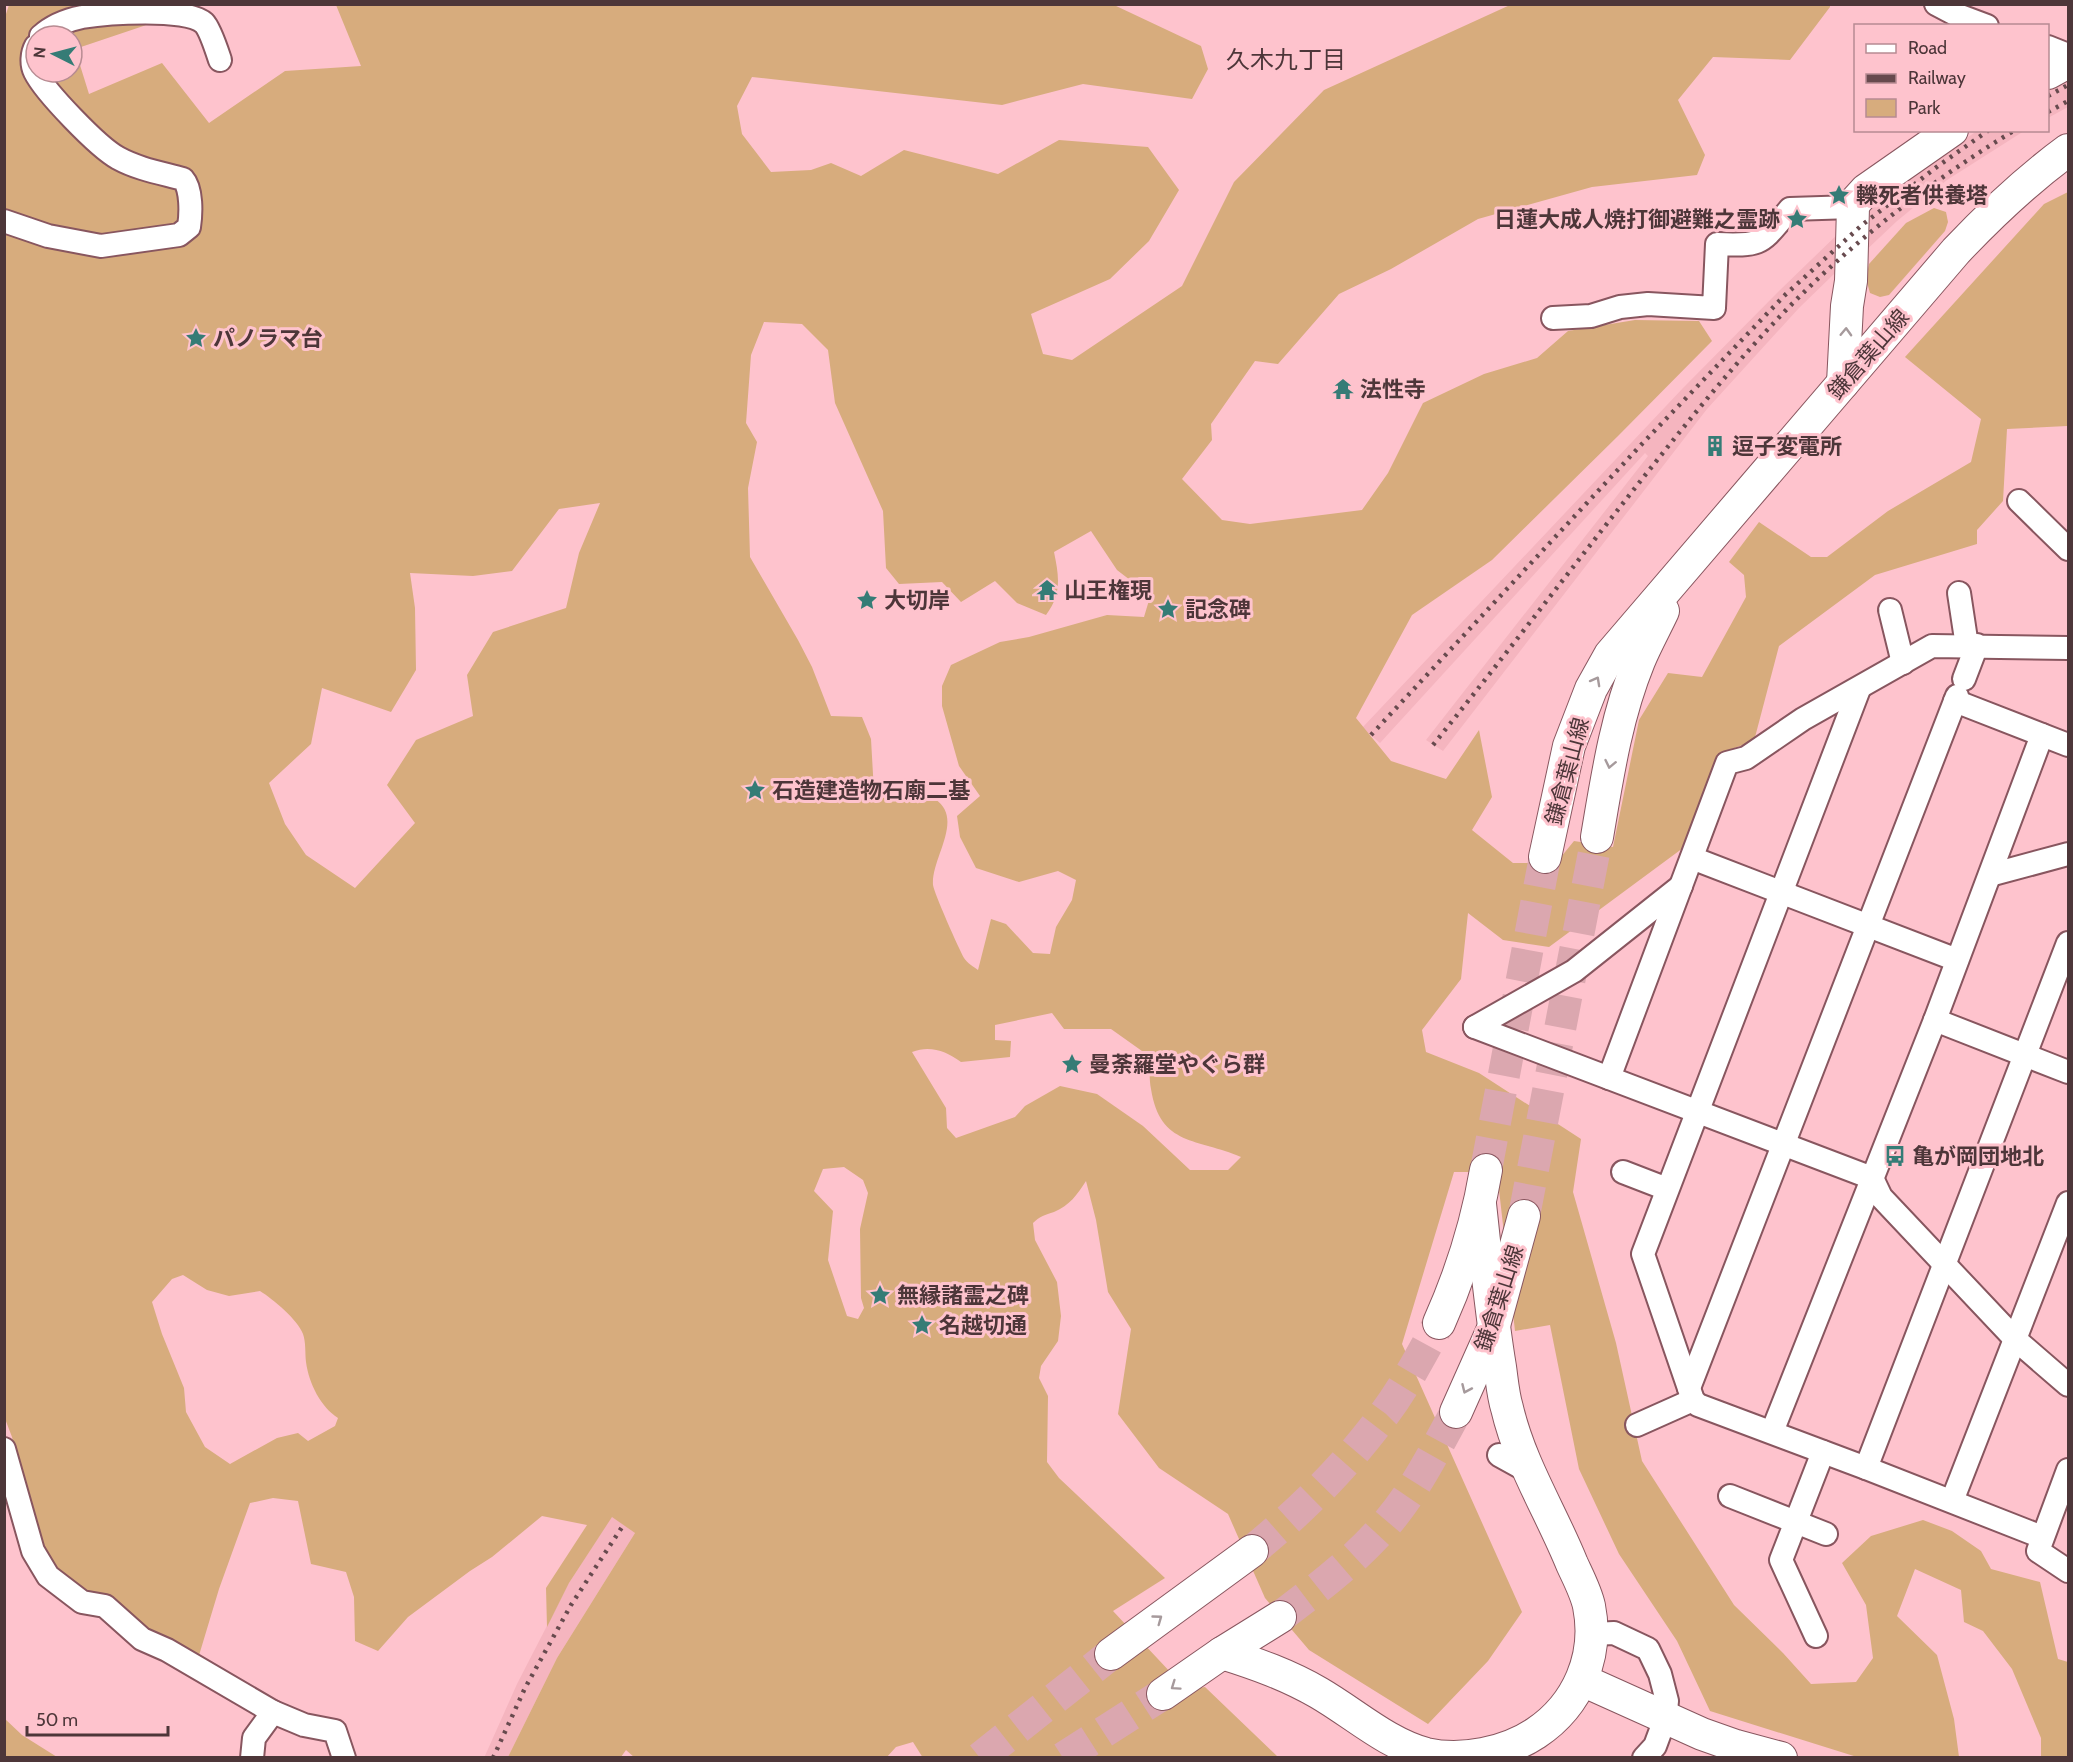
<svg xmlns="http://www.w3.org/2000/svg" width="2073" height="1762" viewBox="0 0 2073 1762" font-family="Cabin,'Noto Sans JP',sans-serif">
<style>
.built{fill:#f5b5bf}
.green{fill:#d7ac7d;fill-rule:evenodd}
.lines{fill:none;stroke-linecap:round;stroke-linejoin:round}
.secondary-tunnel{stroke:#dba7af;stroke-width:32;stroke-dasharray:32 16;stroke-linecap:butt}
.street-casing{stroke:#88565f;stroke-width:26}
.secondary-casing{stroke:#88565f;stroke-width:34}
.street{stroke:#fff;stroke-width:22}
.secondary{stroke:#fff;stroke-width:32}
.rail{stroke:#674a4e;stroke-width:4.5;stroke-dasharray:3 6;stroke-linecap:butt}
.oneway{stroke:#a69a9c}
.labels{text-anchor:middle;stroke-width:6;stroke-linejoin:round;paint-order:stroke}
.poi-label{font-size:22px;font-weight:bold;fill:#4d3639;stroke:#fec3cd;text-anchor:start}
.street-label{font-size:22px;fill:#4d3639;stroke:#fec3cd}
.neighbourhood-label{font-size:24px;fill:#4d3639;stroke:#fec3cd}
</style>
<rect width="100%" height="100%" fill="#fec3cd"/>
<!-- built -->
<g class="built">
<polygon points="2068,77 2068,107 2048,118 2048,88"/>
<polygon points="1977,131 2024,131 1947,180 1897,221 1861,255 1862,217 1934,160"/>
<polygon points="1843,229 1840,274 1835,273 1799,308 1707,409 1443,751 1426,740 1648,456 1645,453 1380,743 1362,728 1683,388 1779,291"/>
<polygon points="612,1516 635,1533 557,1658 508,1757 484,1758 517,1684 569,1583"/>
</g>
<!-- green -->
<g class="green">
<path d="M9 5H200L191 10 75 49 89 94 162 63 209 123 285 71 361 66 336 5H1114L1201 46 1208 69 1192 99 1083 84 1002 105 752 77 737 106 742 134 771 172 811 170 831 163 861 176 904 150 998 174 1059 140 1148 147 1179 190 1149 241 1110 279 1031 314 1043 354 1072 360 1182 286 1234 182 1324 90 1510 5H1830V7L1790 60 1713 57 1678 100 1705 155 1697 175 1592 187 1478 219 1391 269 1339 294 1278 364 1255 361 1211 424 1212 440 1182 479 1222 520 1250 524 1362 510 1388 473 1423 403 1484 374 1537 358 1568 331 1635 320 1699 321 1712 341 1618 436 1492 560 1412 615 1356 718 1391 761 1446 779 1479 730 1492 797 1472 830 1513 863H1556L1574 841 1613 847 1639 720 1668 673 1702 677 1746 597 1744 575 1729 562 1759 522 1811 557H1827L1888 511 1971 462 1981 419 1905 357 2044 204 2068 192V432L2067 426 2007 429 2003 501 1977 530V544L1875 575 1779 646 1754 741 1720 753 1683 848 1549 947 1503 940 1468 913 1461 979 1422 1030 1426 1052 1479 1073 1581 1139 1573 1192 1616 1343 1642 1461 1734 1605 1783 1653 1811 1684 1856 1682 1873 1658 1866 1605 1842 1563 1871 1536 1923 1520 1952 1531 1981 1551 1991 1569 2040 1582 2058 1659 2068 1662V1757H2041V1738L2012 1669 1983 1631 1964 1622 1961 1590 1915 1569 1897 1616 1937 1655 1954 1719 1959 1757H1857L1710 1711 1677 1641 1619 1554 1579 1469 1550 1325 1515 1331 1497 1172H1454L1402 1344 1522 1612 1488 1661 1428 1724 1309 1650 1265 1598 1228 1514 1159 1468 1118 1414 1131 1329 1108 1292 1096 1220 1086 1181C1077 1195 1070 1205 1054 1212 1045 1215 1040 1216 1033 1223L1035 1240 1057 1282 1061 1316 1058 1341 1041 1366 1039 1378 1048 1396 1047 1462 1059 1478 1165 1578 1113 1611 1187 1690 1205 1687 1278 1757 923 1758 913 1742 896 1747 886 1758H635L626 1750 621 1757H508L557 1658 635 1533 612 1517 569 1583 547 1627 546 1588 587 1525 542 1516 492 1557 470 1571 408 1617 378 1651 355 1641 354 1597 346 1572 311 1564 298 1501 273 1498 250 1503 219 1589 197 1662 58 1577 30 1515 12 1437 4 1416V20ZM36 36H72V72H36ZM764 322 802 324 828 350 835 403 883 511 886 568 899 584 942 582 961 602 995 581 1017 603 1046 615C1062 594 1059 576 1054 552L1091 531 1117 570 1130 580 1153 587 1144 617 1107 615 1029 637 1000 642 951 665 942 686V706L959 766 980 796 957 816 960 837 976 868 1019 882 1058 871 1076 880 1072 900 1056 927 1050 954 1033 953 1006 924 991 919 978 970C974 967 967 963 964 958 959 949 934 893 933 885 931 858 965 819 935 799 931 797 927 793 923 792 905 787 894 797 878 798L874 792 871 739 862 717 831 716 812 667 798 640 750 557 748 488 757 442 746 423 751 355ZM600 503 579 553 566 608 493 632 467 675 473 716 416 740 387 785 415 823 355 888 306 855 285 824 269 783 311 744 322 688 391 712 416 670 415 608 410 573 473 576 512 571 559 509ZM1052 1013 1064 1029H1111L1149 1056C1150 1067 1149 1079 1151 1089 1160 1147 1198 1138 1241 1157L1228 1170H1190L1143 1126 1097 1094 1060 1086 1025 1106 1015 1117 956 1138 947 1128 946 1108 912 1052C930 1045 946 1051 961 1062L1010 1057 1011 1041 995 1040V1025ZM844 1167 863 1180 868 1193 860 1229 861 1298 864 1308 858 1319 847 1316 828 1260 833 1211 814 1191 823 1169ZM183 1275 207 1290 229 1296 260 1291C273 1299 298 1320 303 1334 306 1342 305 1354 306 1362 309 1384 321 1407 338 1418L335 1426 308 1441 298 1433 277 1438 230 1464 205 1447 186 1412 184 1388 162 1334 152 1302 172 1279Z"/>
<polygon points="1934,208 1946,212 1948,222 1945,231 1889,295 1880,297 1870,293 1866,279 1869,264 1906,223"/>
<polygon points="4,1718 22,1735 57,1757 5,1757"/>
</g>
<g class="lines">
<!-- secondary-tunnel -->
<g class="secondary-tunnel">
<polyline points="1486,1170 1545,857"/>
<polyline points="1524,1216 1597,837"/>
<path d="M1252 1551C1302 1510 1347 1465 1385 1413 1406 1385 1422 1353 1439 1323"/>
<path d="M1280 1617C1318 1588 1357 1559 1388 1522 1416 1489 1435 1450 1456 1412"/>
<polyline points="980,1758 1111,1654"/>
<polyline points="1063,1758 1163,1694"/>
</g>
<defs>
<g id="street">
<polyline points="1936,4 1955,14 1987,26"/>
<path d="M41 36C52 26 67 20 82 17 106 13 186 7 204 23 210 29 217 51 220 60"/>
<polyline points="2048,47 2068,55"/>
<path d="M4 221 48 236 101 246 179 235 189 227C191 214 192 189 183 179 161 173 138 169 118 158 98 147 45 92 35 72 31 64 32 53 36 46"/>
<path d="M1553 318 1591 316 1620 307 1648 304 1714 308 1717 244C1764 246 1760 244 1790 209L1853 207"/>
<polyline points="2019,501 2068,549"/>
<polyline points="1959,593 1967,646"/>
<polyline points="1890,610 1903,663"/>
<polyline points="1964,679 1977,645"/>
<polyline points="1859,689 1643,1254 1693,1400 1698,1405 1866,1468 2042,1537"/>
<polyline points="1955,701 2068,745"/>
<polyline points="1692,858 1957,960"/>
<polyline points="1990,875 2068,854"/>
<polyline points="1935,1020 2068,1072"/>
<polyline points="1475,1027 1872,1178 1881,1197 2016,1340 2068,1385"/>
<polyline points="1475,1027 1574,971 1681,886"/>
<polyline points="1609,1078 1727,763 1746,758 1803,719 1932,646 2068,648"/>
<polyline points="1623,1172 1667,1189"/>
<polyline points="1689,1388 1957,696"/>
<polyline points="1637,1425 1693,1400"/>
<polyline points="1772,1432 1935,1020 2042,735"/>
<polyline points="4,1449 33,1551 48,1576 82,1602 105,1606 142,1639 167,1650 273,1712 254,1738 252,1758"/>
<polyline points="1499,1455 1528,1471"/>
<polyline points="1866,1468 2068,943"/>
<polyline points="2068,1470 2038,1551 2068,1571"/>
<polyline points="1730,1496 1826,1534"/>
<polyline points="1952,1501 2068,1203"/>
<polyline points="1593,1634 1614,1633 1648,1649 1660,1674 1667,1701 1665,1719 1655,1746 1644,1758"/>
<polyline points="1816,1636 1781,1560 1823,1452"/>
<polyline points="273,1712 304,1725 335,1731 344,1758"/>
</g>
<g id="secondary">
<polyline points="2048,73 2068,62"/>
<polyline points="1843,383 1847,306 1851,281 1853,207 1856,201 1866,190 1952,130"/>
<path d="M1597 837C1607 778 1616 717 1639 661 1646 644 1655 628 1663 611"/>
<path d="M1545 857 1569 746 1591 689 1610 655 1956 251C1991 214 2027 180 2068 150"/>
<path d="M1439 1323C1461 1274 1477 1223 1486 1170"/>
<polyline points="1456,1412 1493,1329 1524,1216"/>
<path d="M1222 1653C1257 1664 1288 1675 1319 1693 1355 1714 1386 1743 1426 1754 1462 1762 1506 1753 1536 1733 1578 1705 1599 1656 1589 1606 1586 1592 1578 1577 1572 1564 1551 1512 1520 1464 1507 1408 1503 1395 1502 1381 1500 1367 1491 1313 1486 1258 1480 1204"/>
<polyline points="1111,1654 1252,1551"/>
<polyline points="1582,1680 1702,1734 1736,1746 1781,1758"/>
<polyline points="1163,1694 1222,1653 1280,1617"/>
</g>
</defs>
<!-- street casing -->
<use href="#street" class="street-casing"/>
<!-- secondary casing -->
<use href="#secondary" class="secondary-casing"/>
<!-- street -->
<use href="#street" class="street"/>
<!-- secondary -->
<use href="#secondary" class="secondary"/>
<!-- rail -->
<g class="rail">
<polyline points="2048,96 2068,85"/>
<polyline points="2048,112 2068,101"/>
<polyline points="1371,735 1639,447 1785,295 1862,225 1938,166 1989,130"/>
<path d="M1433 745C1508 652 1580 557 1654 464 1698 409 1741 356 1790 306 1857 238 1934 179 2015 130"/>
<polyline points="493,1758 525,1688 571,1605 624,1524"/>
</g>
</g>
<!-- one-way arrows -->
<defs><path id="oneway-chevron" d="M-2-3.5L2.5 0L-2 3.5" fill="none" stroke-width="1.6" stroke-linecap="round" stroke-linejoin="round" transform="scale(1.5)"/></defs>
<g class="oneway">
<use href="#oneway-chevron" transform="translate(1846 332) rotate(-88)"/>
<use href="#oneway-chevron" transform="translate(1596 681) rotate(-61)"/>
<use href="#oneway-chevron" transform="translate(1610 764) rotate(102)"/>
<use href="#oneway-chevron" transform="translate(1466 1389) rotate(114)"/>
<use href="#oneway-chevron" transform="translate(1158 1619) rotate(-36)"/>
<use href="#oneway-chevron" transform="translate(1175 1686) rotate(145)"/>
</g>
<!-- icons -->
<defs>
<symbol id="sight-bare" viewBox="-9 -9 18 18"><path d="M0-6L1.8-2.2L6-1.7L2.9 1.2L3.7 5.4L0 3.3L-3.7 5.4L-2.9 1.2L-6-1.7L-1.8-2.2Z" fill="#357c76" stroke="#fec3cd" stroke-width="2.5" paint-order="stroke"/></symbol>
<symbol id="temple-bare" viewBox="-9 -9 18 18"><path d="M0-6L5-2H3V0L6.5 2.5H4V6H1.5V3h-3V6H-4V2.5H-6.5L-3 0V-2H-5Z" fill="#357c76" stroke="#fec3cd" stroke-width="2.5" paint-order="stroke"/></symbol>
<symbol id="building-bare" viewBox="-9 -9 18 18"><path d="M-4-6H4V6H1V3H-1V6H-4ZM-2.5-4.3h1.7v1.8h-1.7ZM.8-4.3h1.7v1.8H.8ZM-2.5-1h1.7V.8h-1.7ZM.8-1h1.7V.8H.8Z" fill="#357c76" stroke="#fec3cd" stroke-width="2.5" paint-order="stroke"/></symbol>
<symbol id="bus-bare" viewBox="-9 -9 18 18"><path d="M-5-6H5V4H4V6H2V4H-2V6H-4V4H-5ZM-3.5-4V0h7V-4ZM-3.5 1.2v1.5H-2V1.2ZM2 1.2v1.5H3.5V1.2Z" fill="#357c76" stroke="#fec3cd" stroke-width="2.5" paint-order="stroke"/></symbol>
</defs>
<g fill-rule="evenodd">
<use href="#sight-bare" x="1824" y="180" width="30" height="30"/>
<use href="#sight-bare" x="1782" y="204" width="30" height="30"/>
<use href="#sight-bare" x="181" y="323" width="30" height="30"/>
<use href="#temple-bare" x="1328" y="374" width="30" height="30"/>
<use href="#building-bare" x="1700" y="431" width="30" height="30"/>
<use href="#temple-bare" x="1032" y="575" width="30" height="30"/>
<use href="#sight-bare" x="852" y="585" width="30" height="30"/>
<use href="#sight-bare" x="1153" y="594" width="30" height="30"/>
<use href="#sight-bare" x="740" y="775" width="30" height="30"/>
<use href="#sight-bare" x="1057" y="1049" width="30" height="30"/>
<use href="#bus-bare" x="1880" y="1141" width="30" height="30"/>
<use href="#sight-bare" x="865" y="1280" width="30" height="30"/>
<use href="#sight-bare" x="907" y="1310" width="30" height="30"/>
</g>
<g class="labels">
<!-- poi labels -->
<g class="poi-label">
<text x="1856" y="203">轢死者供養塔</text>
<text x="1780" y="227" text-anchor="end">日蓮大成人焼打御避難之霊跡</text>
<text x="213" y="346">パノラマ台</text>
<text x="1360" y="397">法性寺</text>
<text x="1732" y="454">逗子変電所</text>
<text x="1064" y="598">山王権現</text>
<text x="884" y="608">大切岸</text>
<text x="1185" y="617">記念碑</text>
<text x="772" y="798">石造建造物石廟二基</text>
<text x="1089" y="1072">曼荼羅堂やぐら群</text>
<text x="1912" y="1164">亀が岡団地北</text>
<text x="897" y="1303">無縁諸霊之碑</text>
<text x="939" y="1333">名越切通</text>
</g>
<!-- street labels -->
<g class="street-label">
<text transform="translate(1868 354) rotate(-49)" y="8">鎌倉葉山線</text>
<text transform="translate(1567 771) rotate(-75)" y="8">鎌倉葉山線</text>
<text transform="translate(1499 1298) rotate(-72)" y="8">鎌倉葉山線</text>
</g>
<!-- neighbourhood labels -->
<g class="neighbourhood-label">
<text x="1286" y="68">久木九丁目</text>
</g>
</g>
<!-- border -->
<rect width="2073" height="1762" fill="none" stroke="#4d3639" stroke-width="12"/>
<!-- legend -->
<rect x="1854" y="24" width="195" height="108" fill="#fec3cd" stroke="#b78b92" stroke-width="1.5"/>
<rect x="1866" y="44" width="30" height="9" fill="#ffffff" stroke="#b78b92" stroke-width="1.5"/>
<text x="1908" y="54" font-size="18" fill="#4d3639">Road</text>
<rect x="1866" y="74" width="30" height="9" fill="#674a4e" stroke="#b78b92" stroke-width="1.5"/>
<text x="1908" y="84" font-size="18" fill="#4d3639">Railway</text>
<rect x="1866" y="99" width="30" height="18" fill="#d7ac7d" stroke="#b78b92" stroke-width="1.5"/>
<text x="1908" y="114" font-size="18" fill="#4d3639">Park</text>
<!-- north arrow -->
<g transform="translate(54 54) rotate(276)"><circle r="28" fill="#fec3cd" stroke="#b78b92" stroke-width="1.5"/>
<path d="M0-4.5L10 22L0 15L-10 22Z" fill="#357c76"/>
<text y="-9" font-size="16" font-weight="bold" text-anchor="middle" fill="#4d3639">N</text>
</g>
<!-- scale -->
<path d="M27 1726v9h141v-9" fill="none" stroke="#4d3639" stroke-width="3"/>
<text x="36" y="1726" font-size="18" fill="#4d3639" stroke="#fec3cd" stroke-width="4.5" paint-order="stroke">50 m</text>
</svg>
